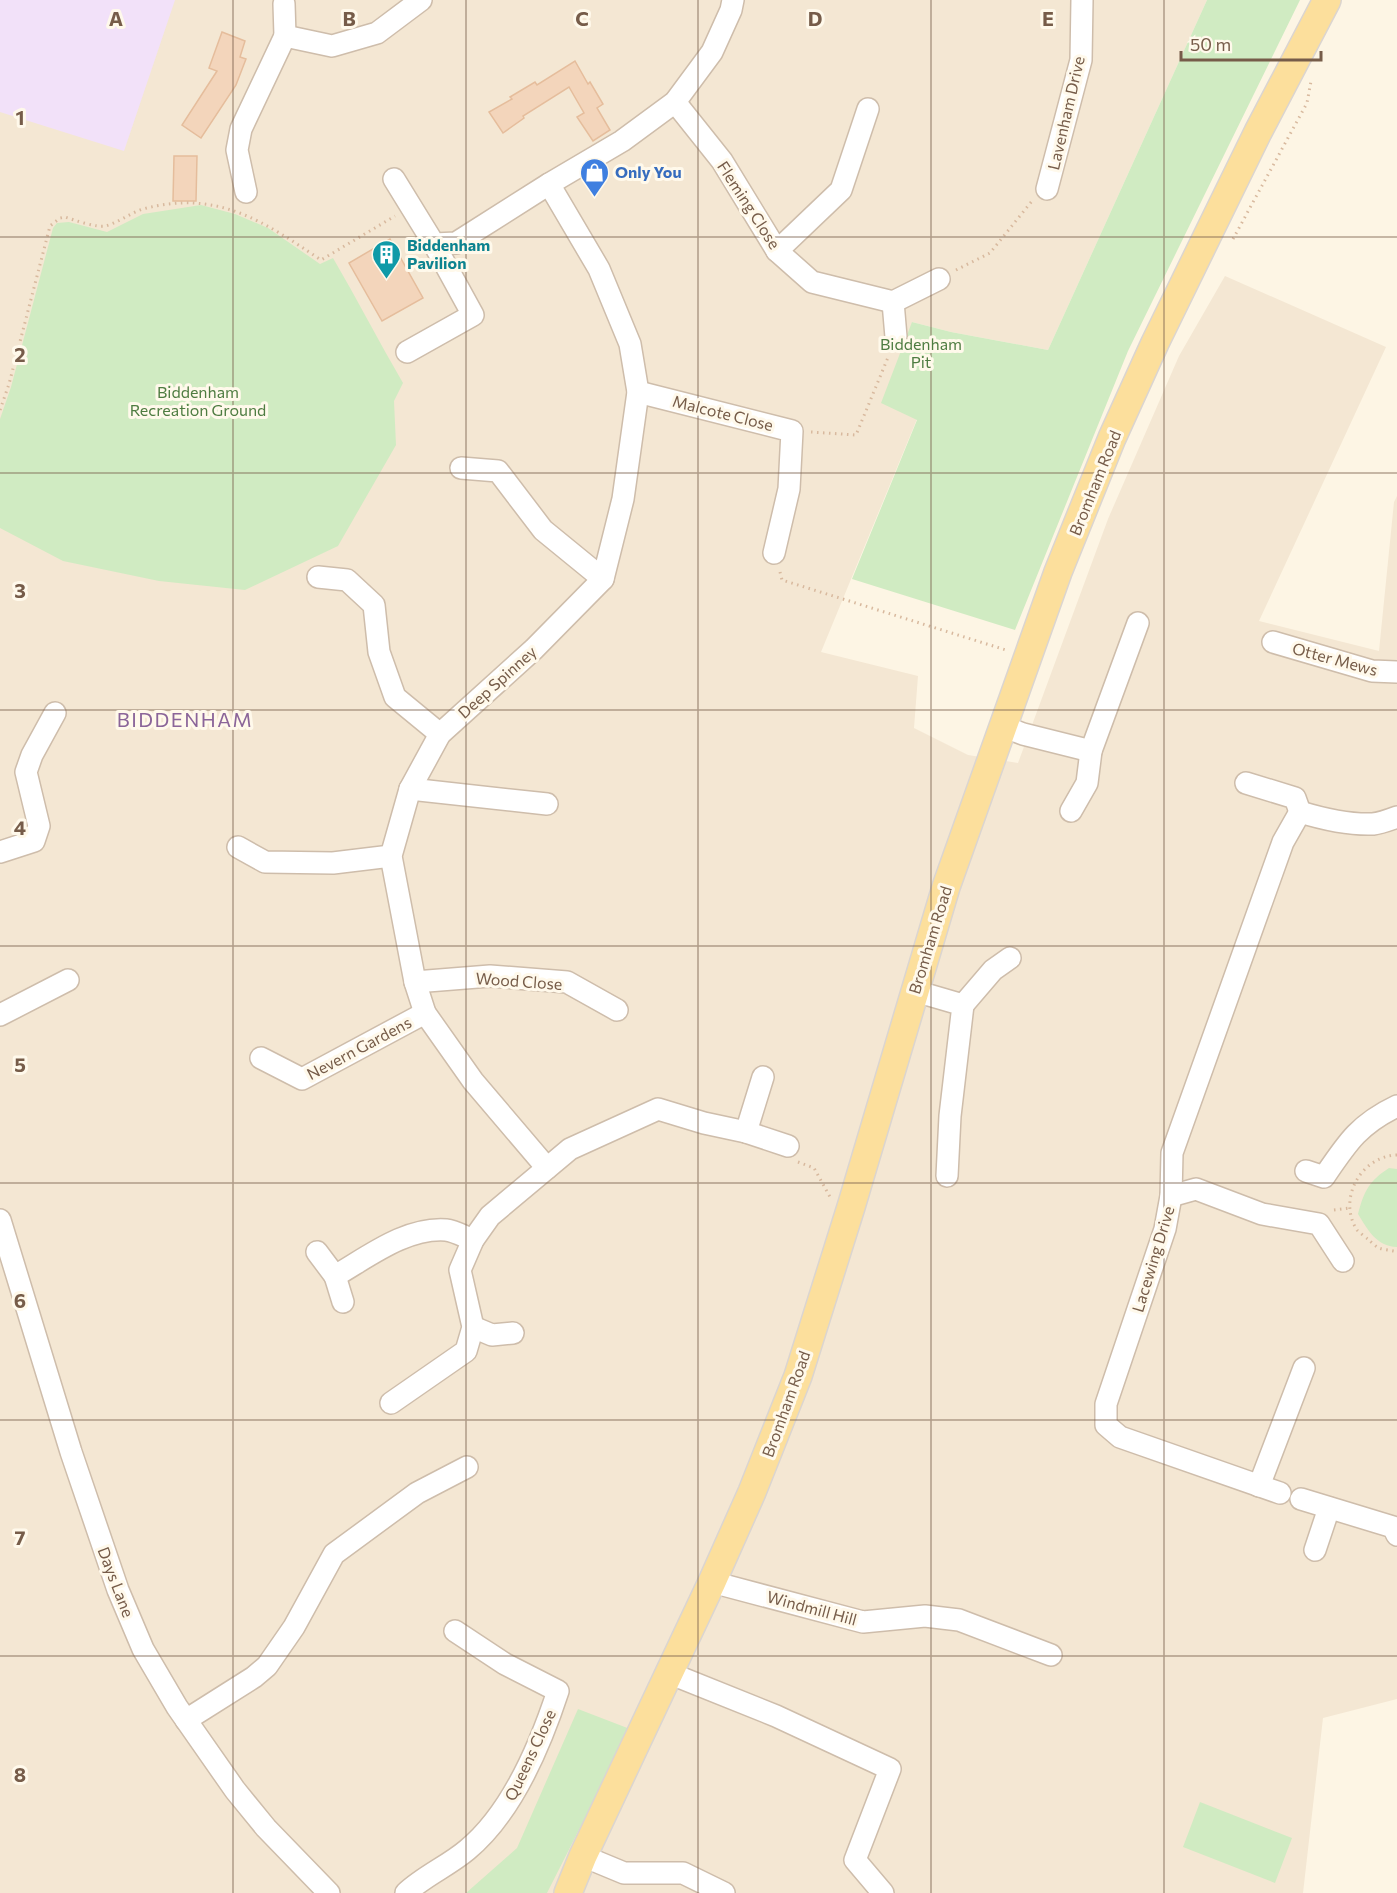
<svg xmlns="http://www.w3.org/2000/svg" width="1397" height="1893" viewBox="0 0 1397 1893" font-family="Commissioner,sans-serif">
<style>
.residential{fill:#f4e7d3}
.education{fill:#f2e1f9}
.green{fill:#d0ebc2}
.building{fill:#f3d5bb;stroke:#e5bd9c;stroke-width:1.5}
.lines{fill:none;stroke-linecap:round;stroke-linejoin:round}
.minor-casing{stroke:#cebdab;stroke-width:24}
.major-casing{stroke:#dbd5d0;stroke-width:30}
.path{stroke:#d8b99e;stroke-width:3;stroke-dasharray:1.5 4.5;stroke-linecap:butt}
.minor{stroke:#fff;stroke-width:21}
.major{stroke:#fcdf9c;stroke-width:27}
.grid{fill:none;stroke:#765c49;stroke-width:1.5;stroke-opacity:0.55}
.labels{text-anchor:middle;stroke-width:6;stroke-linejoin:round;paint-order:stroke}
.street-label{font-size:16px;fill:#765c49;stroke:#fff9eb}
.shop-label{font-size:16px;font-weight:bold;fill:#366cbe;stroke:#fff9eb;text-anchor:start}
.culture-label{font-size:16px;font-weight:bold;fill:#0d838f;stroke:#fff9eb;text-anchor:start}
.park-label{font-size:16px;fill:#4e7c41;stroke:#fff9eb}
.quarter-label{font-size:20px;letter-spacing:1.5px;fill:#8b6599;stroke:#fff9eb}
.grid-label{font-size:20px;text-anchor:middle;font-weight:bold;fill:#765c49;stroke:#fff9eb;stroke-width:6;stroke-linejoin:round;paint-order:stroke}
</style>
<rect width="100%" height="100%" fill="#fdf5e4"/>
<!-- residential -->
<polygon class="residential" points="0,0 1207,0 1048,350 951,332 912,322 917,419 821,652 918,676 914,728 968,755 1018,763 1108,519 1179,356 1225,276 1386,347 1259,621 1379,651 1394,502 1397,496 1397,1699 1323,1718 1303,1893 0,1893"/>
<!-- education -->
<polygon class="education" points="0,0 175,0 124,151 0,112"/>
<!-- green -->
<g class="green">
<polygon points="1207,0 1300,0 1128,351 1015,630 852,579 917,420 881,403 912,322 951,332 1048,350"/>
<path d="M201 205 235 214 268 228 320 264 333 258C357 299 379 342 403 383L394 401 396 445 338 546 245 590 159 581 63 561 0 528V419L11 387 53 228 57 223 69 222 107 232 143 214Z"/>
<path d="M1389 1168 1397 1169V1247C1376 1246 1368 1230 1358 1214 1364 1191 1369 1181 1389 1168Z"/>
<polygon points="578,1709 630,1729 547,1893 466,1893 517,1848"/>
<polygon points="1200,1802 1292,1838 1275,1883 1183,1847"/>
</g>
<!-- building -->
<g class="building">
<polygon points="222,32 245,41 240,57 246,59 236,85 201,138 182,125 217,71 209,68"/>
<polygon points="575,61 588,84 590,82 603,104 597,108 610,130 593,141 577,117 584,113 569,87 523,116 524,118 503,133 489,112 512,99 510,97 535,82 537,85"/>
<polygon points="174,156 197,156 196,201 173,201"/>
<polygon points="390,239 423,298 382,321 349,263"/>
</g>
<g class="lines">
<defs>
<g id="minor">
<polyline points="284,4 285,36"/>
<polyline points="675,102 722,161 777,251 812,282 893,302 939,279"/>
<polyline points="394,179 434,244 456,243 549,184"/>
<polyline points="1047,189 1081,60 1082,0"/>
<polyline points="246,192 237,150 241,129 285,36 332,46 377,33 421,0"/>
<polyline points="777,251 841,190 868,109"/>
<polyline points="893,302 896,337"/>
<polyline points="407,352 473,315 434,244"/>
<polyline points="638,392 792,431 789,489 774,553"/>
<polyline points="461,468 498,471 543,530 603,579"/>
<polyline points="318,577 347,580 374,605 379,652 395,697 440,734"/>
<polyline points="1273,642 1372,671 1397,672"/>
<polyline points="1002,726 1023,734 1091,751 1138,623"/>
<polyline points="1246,783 1295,798 1300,812"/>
<polyline points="410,789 547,804"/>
<polyline points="1071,811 1087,783 1091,751"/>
<path d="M1300 812C1323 819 1349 825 1373 824 1381 823 1389 820 1397 817"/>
<polyline points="238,847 265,862 333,863 391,856"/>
<polyline points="0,852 34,841 39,826 26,772 32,755 55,713"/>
<polyline points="415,982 490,976 567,982 617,1010"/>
<polyline points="915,991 963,1005 950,1116 947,1176"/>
<polyline points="963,1005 993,970 1010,958"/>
<polyline points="0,1015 68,980"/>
<polyline points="261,1058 302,1079 425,1013"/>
<polyline points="746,1132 788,1146"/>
<polyline points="547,1168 473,1081 425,1013 415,982 391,856 410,789 440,734 534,649 603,579 623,499 638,392 630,344 599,269 549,184 622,141 675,102 712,52 731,10 733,0"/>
<path d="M1306 1171 1324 1177C1347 1143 1359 1124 1397 1106"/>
<polyline points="1171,1196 1196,1189 1262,1214 1319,1224 1343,1261"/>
<polyline points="0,1220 71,1452 118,1590 143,1649 177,1707 235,1790 266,1828 329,1893"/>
<path d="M317 1252 335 1276C368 1257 406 1227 446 1230 455 1231 465 1237 473 1240"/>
<polyline points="335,1276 343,1302"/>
<polyline points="473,1327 492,1335 513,1333"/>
<polyline points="391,1403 466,1351 473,1327 460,1270 473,1240 490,1216 570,1149 658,1109 704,1123 746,1132 763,1077"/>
<polyline points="1259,1486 1304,1368"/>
<polyline points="1280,1493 1120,1437 1106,1425 1106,1404 1165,1229 1171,1196 1172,1153 1283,842 1300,812"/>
<polyline points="1301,1499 1393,1527 1397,1535"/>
<polyline points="1315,1550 1329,1508"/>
<polyline points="712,1582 863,1622 925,1616 959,1620 1051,1655"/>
<polyline points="669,1673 776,1716 890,1769 855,1860 883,1893"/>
<polyline points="186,1720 254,1677 267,1666 294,1627 334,1554 417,1493 467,1467"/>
<polyline points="583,1856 624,1873 683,1873 724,1893"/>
<path d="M406 1893C424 1876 448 1866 467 1850 512 1813 540 1746 558 1691L505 1664 455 1631"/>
</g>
<polyline id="major" points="568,1893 583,1856 712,1582 752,1492 798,1376 851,1207 946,887 1058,572 1112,438 1155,343 1258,132 1327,0"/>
</defs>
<!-- minor casing -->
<use href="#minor" class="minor-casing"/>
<!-- major casing -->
<use href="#major" class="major-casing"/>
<!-- path -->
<g class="path">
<polyline points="1233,239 1307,103 1311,81"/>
<polyline points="956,270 990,253 1032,201"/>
<path d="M0 410 9 384 50 226 60 218 65 217C74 220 97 228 105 226 118 223 130 213 143 209 217 189 263 221 321 260L395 216"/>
<polyline points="811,432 856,435 889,355"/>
<polyline points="780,572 782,580 1006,650"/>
<path d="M1397 1155C1361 1156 1337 1199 1357 1230 1360 1233 1365 1237 1368 1239 1371 1242 1375 1246 1379 1248 1384 1250 1391 1250 1397 1252"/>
<polyline points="798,1162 814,1168 830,1197"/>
<polyline points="1334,1210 1350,1208"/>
</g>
<!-- minor -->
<use href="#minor" class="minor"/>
<!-- major -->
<use href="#major" class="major"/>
</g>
<!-- grid -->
<path class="grid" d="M233 0V1893M466 0V1893M698 0V1893M931 0V1893M1164 0V1893M0 237H1397M0 473H1397M0 710H1397M0 946H1397M0 1183H1397M0 1420H1397M0 1656H1397"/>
<!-- icons -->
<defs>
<symbol id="shop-pin" viewBox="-11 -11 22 30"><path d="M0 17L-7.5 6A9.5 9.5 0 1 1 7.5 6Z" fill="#3f7fe0" stroke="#fff9eb"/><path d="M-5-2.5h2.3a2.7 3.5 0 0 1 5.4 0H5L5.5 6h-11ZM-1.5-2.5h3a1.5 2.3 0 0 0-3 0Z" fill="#fff"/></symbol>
<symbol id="building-pin" viewBox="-11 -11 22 30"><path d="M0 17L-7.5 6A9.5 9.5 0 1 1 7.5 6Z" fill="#0f9aa8" stroke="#fff9eb"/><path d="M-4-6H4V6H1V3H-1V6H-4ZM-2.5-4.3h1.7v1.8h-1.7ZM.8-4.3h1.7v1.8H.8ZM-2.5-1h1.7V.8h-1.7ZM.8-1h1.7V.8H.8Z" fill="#fff"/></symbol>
</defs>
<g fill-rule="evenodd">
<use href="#shop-pin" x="578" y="156" width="33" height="45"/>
<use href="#building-pin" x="370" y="238" width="33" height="45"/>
</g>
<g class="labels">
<!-- street labels -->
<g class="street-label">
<text transform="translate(1066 113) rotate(-77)" y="6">Lavenham Drive</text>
<text transform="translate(749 205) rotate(57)" y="6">Fleming Close</text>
<text transform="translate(723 413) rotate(14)" y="6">Malcote Close</text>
<text transform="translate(1095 483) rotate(-68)" y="6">Bromham Road</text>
<text transform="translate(1335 659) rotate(15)" y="6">Otter Mews</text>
<text transform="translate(497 682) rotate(-42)" y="6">Deep Spinney</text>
<text transform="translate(930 940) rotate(-73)" y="6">Bromham Road</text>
<text transform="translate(519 981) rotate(4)" y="6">Wood Close</text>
<text transform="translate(359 1048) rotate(-28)" y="6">Nevern Gardens</text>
<text transform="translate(1153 1259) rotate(-73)" y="6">Lacewing Drive</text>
<text transform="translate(786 1404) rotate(-70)" y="6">Bromham Road</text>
<text transform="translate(116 1582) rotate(69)" y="6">Days Lane</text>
<text transform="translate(812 1608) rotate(15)" y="6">Windmill Hill</text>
<text transform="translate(530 1755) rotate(-65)" y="6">Queens Close</text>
</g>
<!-- shop labels -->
<g class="shop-label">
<text x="615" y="178">Only You</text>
</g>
<!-- culture labels -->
<g class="culture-label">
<text x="407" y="251">Biddenham<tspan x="407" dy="18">Pavilion</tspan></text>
</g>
<!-- park labels -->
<g class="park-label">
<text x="921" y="350">Biddenham<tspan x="921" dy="18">Pit</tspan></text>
<text x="198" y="398">Biddenham<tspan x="198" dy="18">Recreation Ground</tspan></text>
</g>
<!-- quarter labels -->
<g class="quarter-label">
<text x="185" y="727">BIDDENHAM</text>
</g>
</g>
<g class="grid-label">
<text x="116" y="26">A</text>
<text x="349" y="26">B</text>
<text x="582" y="26">C</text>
<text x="815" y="26">D</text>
<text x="1048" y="26">E</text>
<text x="20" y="125">1</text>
<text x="20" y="362">2</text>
<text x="20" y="598">3</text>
<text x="20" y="835">4</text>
<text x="20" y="1072">5</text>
<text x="20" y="1308">6</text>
<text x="20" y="1545">7</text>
<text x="20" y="1782">8</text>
</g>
<!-- scale -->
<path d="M1181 51v9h140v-9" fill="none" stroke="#765c49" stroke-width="3"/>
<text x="1190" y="51" font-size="18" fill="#765c49" stroke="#fff9eb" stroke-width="4.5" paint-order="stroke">50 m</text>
</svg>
